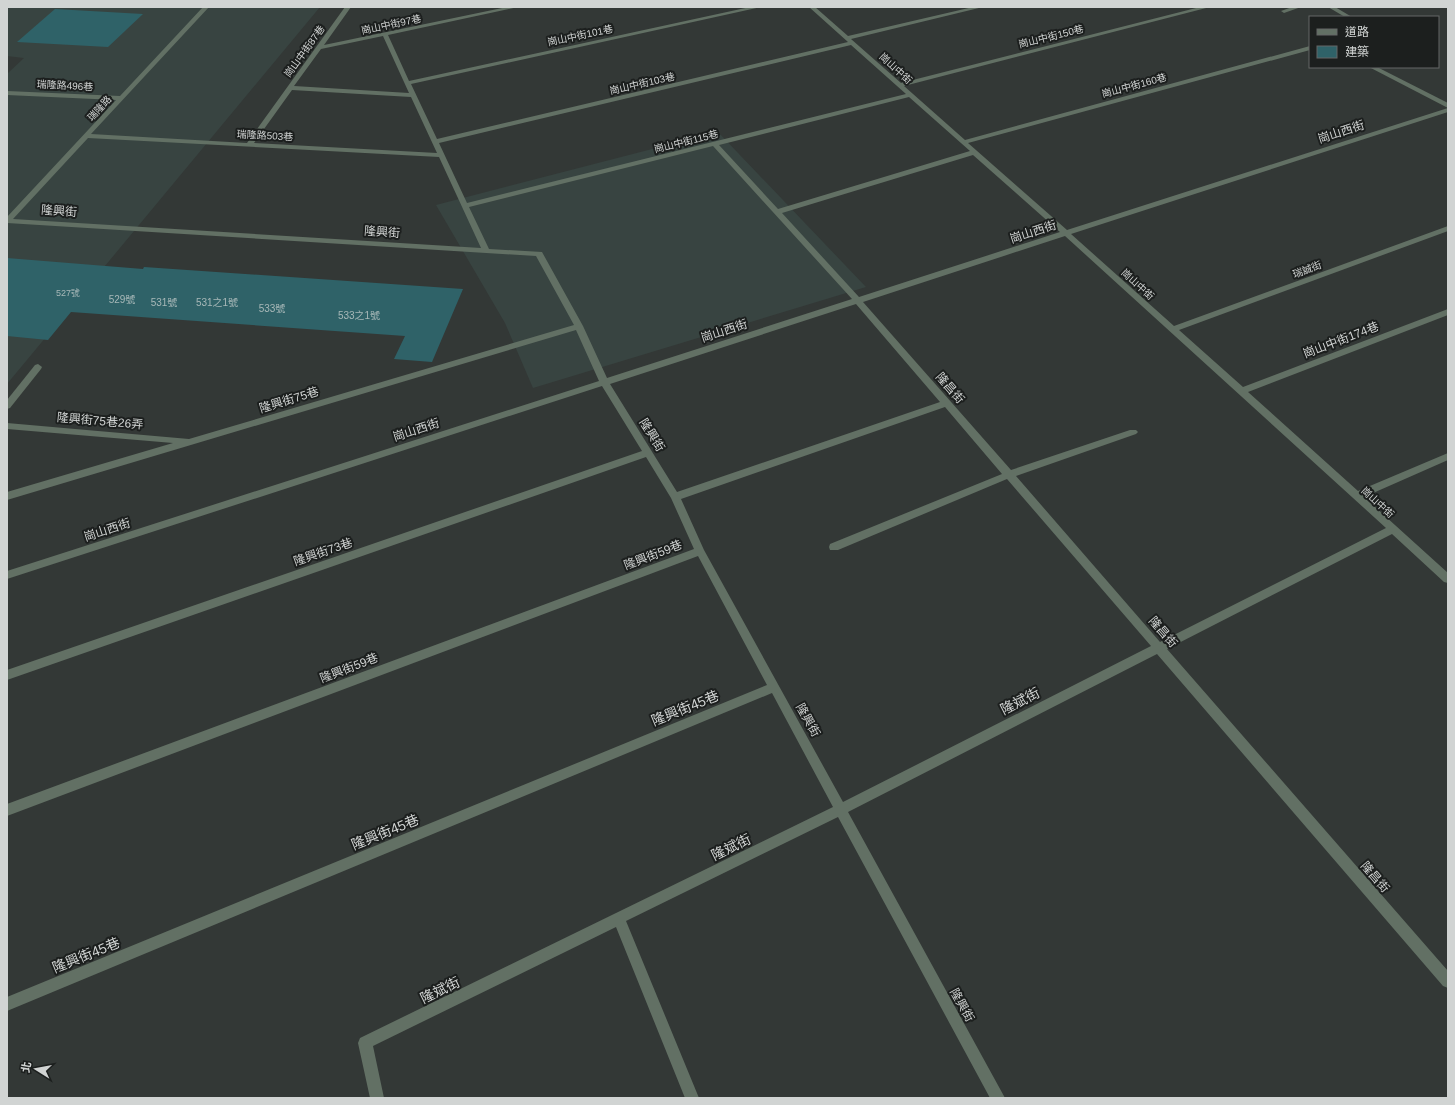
<svg xmlns="http://www.w3.org/2000/svg" width="1455" height="1105" viewBox="0 0 1455 1105" font-family="Arial,'Noto Sans TC',sans-serif">
<style>
.built{fill:#384441}
.building{fill:#2f6268}
.lines{fill:none;stroke-linecap:round;stroke-linejoin:round}
.minor{fill:#627064;fill-rule:evenodd}
.labels{text-anchor:middle;stroke-width:4;stroke-linejoin:round;paint-order:stroke}
.far-number-label{font-size:9px;fill:#a8b8b8}
.far-street-label{font-size:10px;fill:#d1d4d3;stroke:#1c1f1e}
.number-label{font-size:10px;fill:#a8b8b8}
.street-label{font-size:12px;fill:#d1d4d3;stroke:#1c1f1e}
.near-street-label{font-size:14px;fill:#d1d4d3;stroke:#1c1f1e}
</style>
<rect width="100%" height="100%" fill="#333836"/>
<!-- built -->
<g class="built">
<polygon points="7,7 320,7 7,384 7,74 24,58 7,56"/>
<polygon points="718,132 866,287 533,388 505,323 436,205"/>
</g>
<!-- building -->
<g class="building">
<polygon points="55,9 143,14 108,47 17,42"/>
<polygon points="7,258 143,269 144,267 463,289 432,362 394,359 405,336 71,312 48,340 7,336"/>
</g>
<g class="lines">
<!-- minor -->
<g class="minor">
<path d="M203 7H209L91 134 247 143 345 7H351L324 45 507 7H518L388 35 409 81 750 7H761L411 84 437 139 848 42 809 7H815L848 36 973 7H983L851 39 901 83 1200 7H1210L904 86 965 140 1310 46V50L968 143 1067 230 1448 108V112L1071 234 1174 326 1448 226V231L1179 330 1243 387 1448 309V315L1248 392 1358 491 1448 453V460L1364 497 1448 573V583L1444 582 1392 534 1167 649 1448 971V988L1443 986 1157 654 848 812 1005 1098H990L838 817 626 921 699 1098H685L616 927 373 1046 384 1098H370L358 1043 360 1038 833 807 772 693 7 1011V997L767 685 698 556 7 816V804L694 549 671 498 646 457 7 680V670L642 451 602 386 7 579V571L599 381 576 330 7 500V492L173 443 7 429V423L189 439 574 325 536 256 7 223V217L116 100 7 95V91L120 96ZM383 36 409 93 294 86 321 49ZM851 45 906 94 467 203 439 143ZM292 90 411 97 437 153 254 143ZM909 97 970 151 778 209 719 145ZM88 138 439 157 481 248 13 219ZM713 146 852 299 607 378 583 326 542 252 489 249 469 207ZM973 155 1060 232 859 297 782 213ZM1065 236 1386 528 1160 642 1016 476 1136 434 1138 432 1136 430H1130L1011 470 863 302ZM856 304 940 402 677 492 610 384ZM945 407 1002 474 830 544 829 547 830 550H838L1007 479 1151 646 843 802 704 550 681 499Z"/>
<polygon points="1292,7 1301,7 1284,13 1281,11"/>
<polygon points="1328,7 1335,7 1352,17 1345,17"/>
<polygon points="1369,67 1377,67 1448,103 1448,108"/>
<polygon points="38,364 42,367 41,369 10,408 7,409 7,400 35,365"/>
</g>
</g>
<g class="labels">
<!-- far-number labels -->
<g class="far-number-label">
<text x="68" y="296">527號</text>
</g>
<!-- far-street labels -->
<g class="far-street-label">
<text transform="translate(391 24) rotate(-12)" y="4">崗山中街97巷</text>
<text transform="translate(580 35) rotate(-12)" y="4">崗山中街101巷</text>
<text transform="translate(1051 36) rotate(-14)" y="4">崗山中街150巷</text>
<text transform="translate(304 51) rotate(-54)" y="4">崗山中街87巷</text>
<text transform="translate(896 68) rotate(42)" y="4">崗山中街</text>
<text transform="translate(642 83) rotate(-13)" y="4">崗山中街103巷</text>
<text transform="translate(65 85) rotate(3)" y="4">瑞隆路496巷</text>
<text transform="translate(1134 85) rotate(-15)" y="4">崗山中街160巷</text>
<text transform="translate(99 108) rotate(-47)" y="4">瑞隆路</text>
<text transform="translate(265 135) rotate(3)" y="4">瑞隆路503巷</text>
<text transform="translate(686 141) rotate(-14)" y="4">崗山中街115巷</text>
<text transform="translate(1307 269) rotate(-20)" y="4">瑞誠街</text>
<text transform="translate(1138 284) rotate(42)" y="4">崗山中街</text>
<text transform="translate(1378 502) rotate(42)" y="4">崗山中街</text>
</g>
<!-- number labels -->
<g class="number-label">
<text x="122" y="303">529號</text>
<text x="164" y="306">531號</text>
<text x="217" y="306">531之1號</text>
<text x="272" y="312">533號</text>
<text x="359" y="319">533之1號</text>
</g>
<!-- street labels -->
<g class="street-label">
<text transform="translate(1341 132) rotate(-18)" y="4">崗山西街</text>
<text transform="translate(59 211) rotate(4)" y="4">隆興街</text>
<text transform="translate(382 232) rotate(4)" y="4">隆興街</text>
<text transform="translate(1033 232) rotate(-18)" y="4">崗山西街</text>
<text transform="translate(724 331) rotate(-18)" y="4">崗山西街</text>
<text transform="translate(1341 340) rotate(-21)" y="4">崗山中街174巷</text>
<text transform="translate(950 388) rotate(49)" y="4">隆昌街</text>
<text transform="translate(289 400) rotate(-17)" y="4">隆興街75巷</text>
<text transform="translate(100 421) rotate(5)" y="4">隆興街75巷26弄</text>
<text transform="translate(416 430) rotate(-18)" y="4">崗山西街</text>
<text transform="translate(652 435) rotate(58)" y="4">隆興街</text>
<text transform="translate(107 530) rotate(-18)" y="4">崗山西街</text>
<text transform="translate(323 552) rotate(-19)" y="4">隆興街73巷</text>
<text transform="translate(653 555) rotate(-21)" y="4">隆興街59巷</text>
<text transform="translate(1163 632) rotate(49)" y="4">隆昌街</text>
<text transform="translate(349 668) rotate(-21)" y="4">隆興街59巷</text>
<text transform="translate(808 720) rotate(61)" y="4">隆興街</text>
<text transform="translate(1375 877) rotate(49)" y="4">隆昌街</text>
<text transform="translate(962 1005) rotate(61)" y="4">隆興街</text>
</g>
<!-- near-street labels -->
<g class="near-street-label">
<text transform="translate(1020 701) rotate(-27)" y="5">隆斌街</text>
<text transform="translate(685 708) rotate(-22)" y="5">隆興街45巷</text>
<text transform="translate(385 832) rotate(-22)" y="5">隆興街45巷</text>
<text transform="translate(731 847) rotate(-26)" y="5">隆斌街</text>
<text transform="translate(86 955) rotate(-22)" y="5">隆興街45巷</text>
<text transform="translate(440 990) rotate(-26)" y="5">隆斌街</text>
</g>
</g>
<!-- border -->
<rect width="1455" height="1105" fill="none" stroke="#d1d4d3" stroke-width="16"/>
<!-- legend -->
<rect x="1309" y="16" width="130" height="52" fill="#1c1f1e" stroke="#646766"/>
<rect x="1317" y="29" width="20" height="6" fill="#627064" stroke="#646766"/>
<text x="1345" y="36" font-size="12" fill="#d1d4d3">道路</text>
<rect x="1317" y="46" width="20" height="12" fill="#2f6268" stroke="#646766"/>
<text x="1345" y="56" font-size="12" fill="#d1d4d3">建築</text>
<!-- north arrow -->
<g transform="translate(36 1069) rotate(281)" stroke="#1c1f1e" stroke-width="3" paint-order="stroke">
<path d="M0-3L7 15L0 10L-7 15Z" fill="#d1d4d3"/>
<text y="-6" font-size="11" font-weight="bold" text-anchor="middle" fill="#d1d4d3">北</text>
</g>
</svg>
